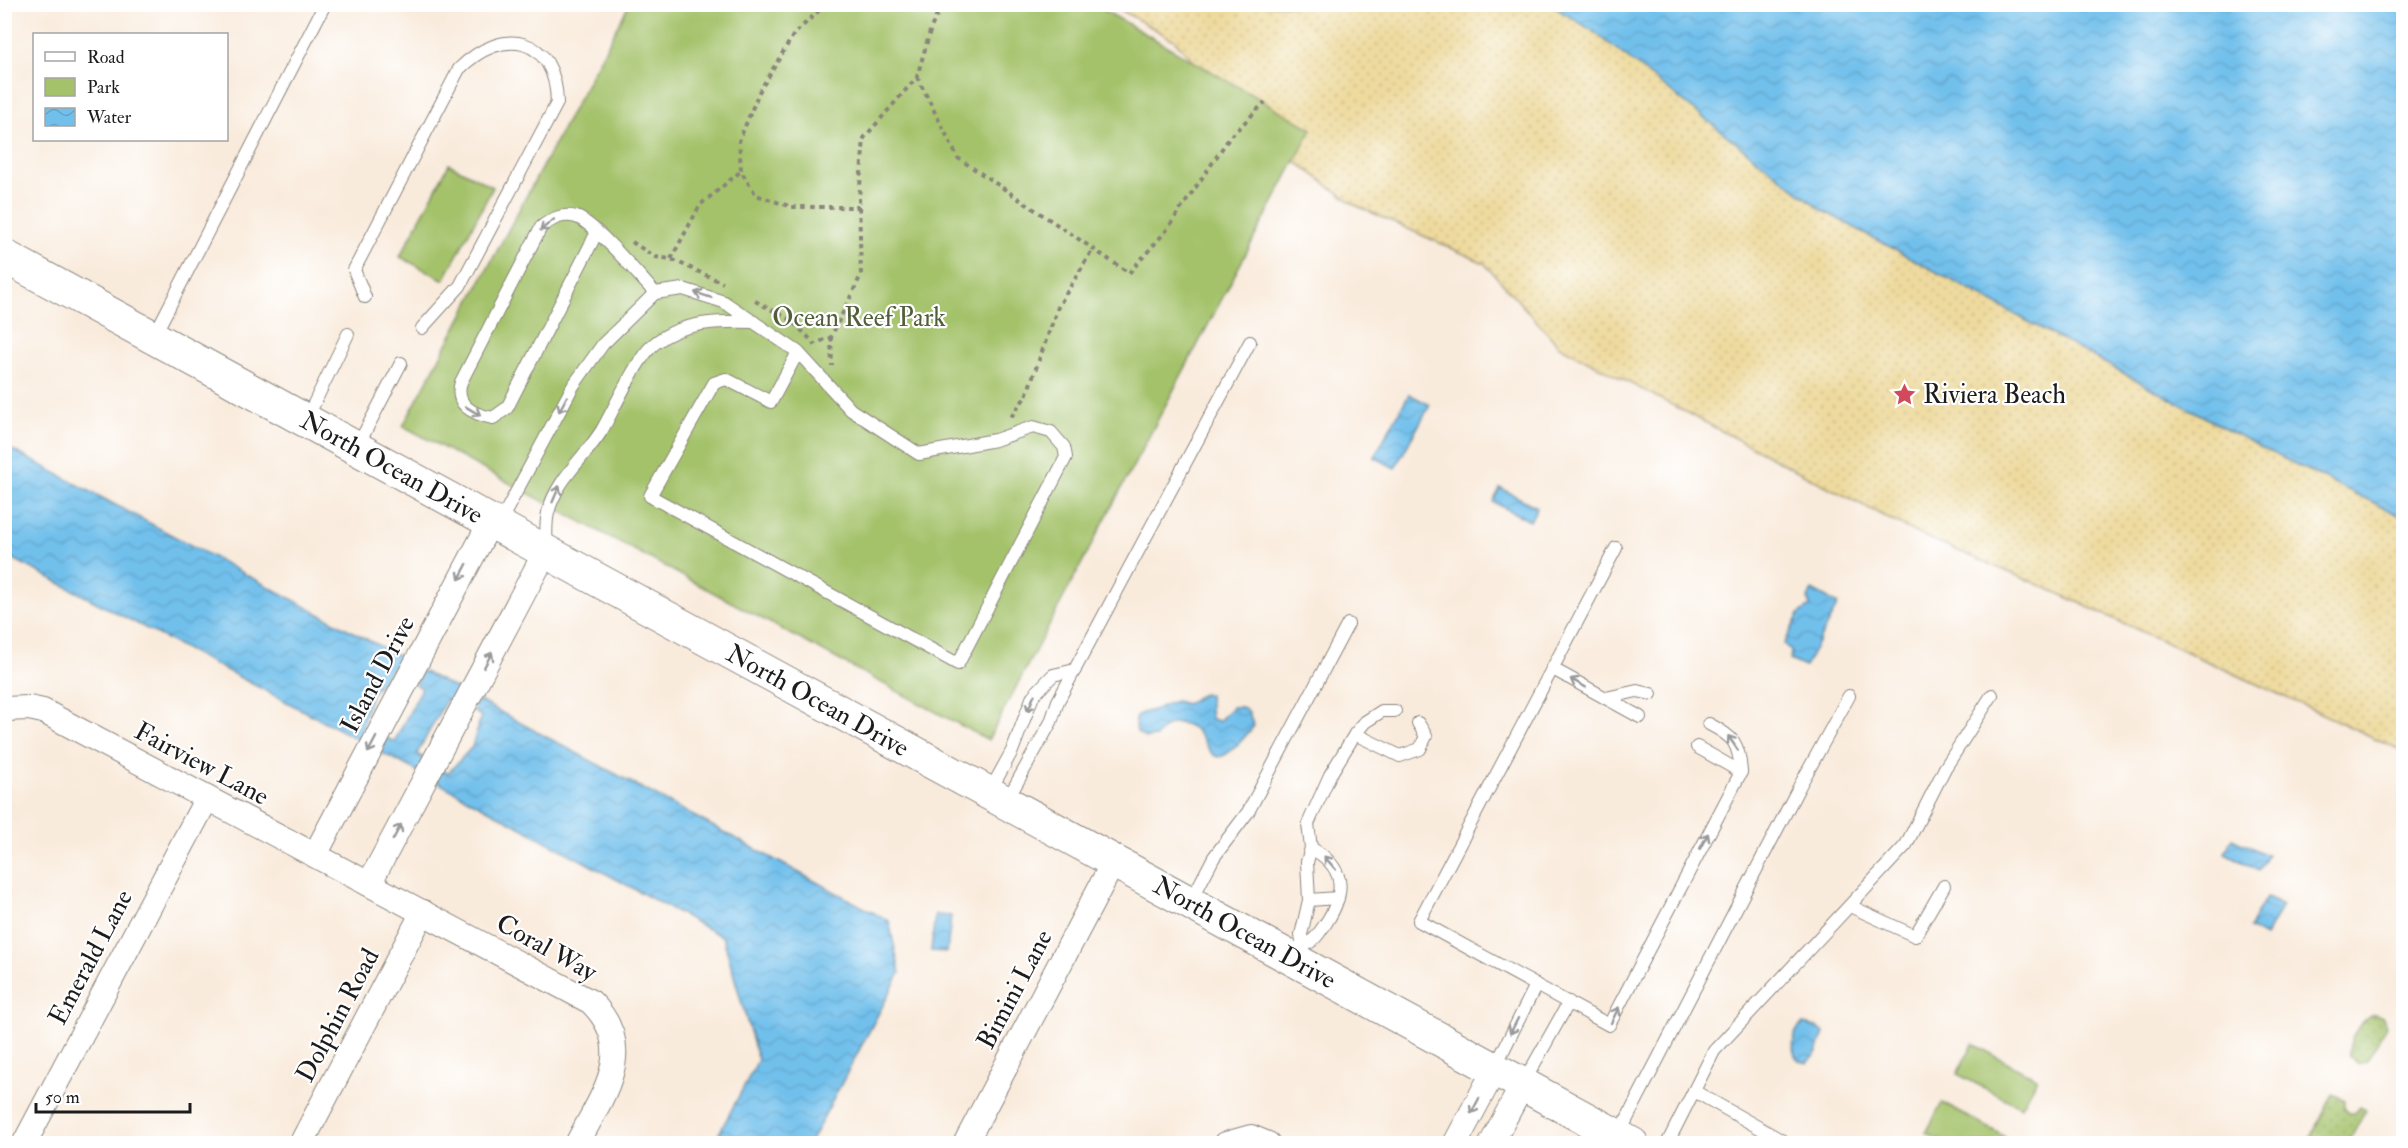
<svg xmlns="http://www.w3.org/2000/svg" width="2408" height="1148" viewBox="0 0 2408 1148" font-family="'IM FELL Double Pica',serif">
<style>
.grass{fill:url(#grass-dots);stroke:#606f43;stroke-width:1.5}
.sand{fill:url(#sand-dots);stroke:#857b5d;stroke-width:1.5}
.park{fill:#a4c26a;stroke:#606f43;stroke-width:1.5}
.water{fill:url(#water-waves);stroke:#466e84;stroke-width:1.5}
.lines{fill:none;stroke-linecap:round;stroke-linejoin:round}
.service-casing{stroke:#8a847c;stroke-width:14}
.minor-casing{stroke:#8a847c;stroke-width:26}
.secondary-casing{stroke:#8a847c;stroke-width:35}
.path{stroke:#8a847c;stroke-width:4;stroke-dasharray:4.5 4.5;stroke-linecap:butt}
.service{stroke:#fff;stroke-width:12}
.minor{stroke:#fff;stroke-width:24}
.secondary{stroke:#fff;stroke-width:33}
.oneway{stroke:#999}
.labels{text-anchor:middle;stroke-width:4.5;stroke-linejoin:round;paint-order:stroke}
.park-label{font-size:26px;fill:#525e3b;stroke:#fff}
.poi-label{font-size:26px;fill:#1c1c1c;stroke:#fff;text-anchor:start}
.street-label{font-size:26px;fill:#1c1c1c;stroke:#fff}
</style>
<defs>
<pattern id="grass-dots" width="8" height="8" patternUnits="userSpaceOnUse" patternTransform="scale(1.5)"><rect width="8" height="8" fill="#a4c26a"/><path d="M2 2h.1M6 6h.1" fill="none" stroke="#8da65b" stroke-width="1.8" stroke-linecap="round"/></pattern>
<pattern id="sand-dots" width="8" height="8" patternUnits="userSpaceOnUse" patternTransform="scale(1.5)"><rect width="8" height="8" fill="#eeda9e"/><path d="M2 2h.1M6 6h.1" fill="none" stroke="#ccba88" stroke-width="1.8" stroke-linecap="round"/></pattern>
<pattern id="water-waves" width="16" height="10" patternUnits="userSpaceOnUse" patternTransform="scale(1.5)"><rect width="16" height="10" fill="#71c0ec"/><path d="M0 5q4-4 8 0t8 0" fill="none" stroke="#61a4ca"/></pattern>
</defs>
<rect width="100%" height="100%" fill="#fff"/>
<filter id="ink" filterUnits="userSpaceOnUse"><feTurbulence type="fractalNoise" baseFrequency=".0167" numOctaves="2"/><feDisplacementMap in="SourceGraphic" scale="12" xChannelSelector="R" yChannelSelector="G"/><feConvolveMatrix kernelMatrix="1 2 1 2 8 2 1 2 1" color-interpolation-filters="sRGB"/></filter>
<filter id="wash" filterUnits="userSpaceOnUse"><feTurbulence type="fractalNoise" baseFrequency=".008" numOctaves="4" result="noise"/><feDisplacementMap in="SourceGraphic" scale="24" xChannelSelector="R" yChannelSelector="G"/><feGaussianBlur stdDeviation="1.35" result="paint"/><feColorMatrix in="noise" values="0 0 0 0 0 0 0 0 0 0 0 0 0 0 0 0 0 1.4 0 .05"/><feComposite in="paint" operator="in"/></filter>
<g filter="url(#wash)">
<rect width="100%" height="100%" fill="#f9ebdc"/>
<!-- grass -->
<g class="grass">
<path d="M2375 1014 2383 1017 2386 1026 2367 1061 2358 1064 2349 1056C2348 1042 2360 1016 2375 1014Z"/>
<polygon points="2333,1094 2345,1100 2344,1108 2349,1113 2355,1113 2360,1107 2366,1110 2348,1143 2307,1143"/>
</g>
<!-- sand -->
<polygon class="sand" points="1112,5 1551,5 1593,30 1822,210 2258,446 2403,517 2403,751 2051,590 1914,532 1559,346 1484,263 1355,205 1276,147 1174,40"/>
<!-- park -->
<g class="park">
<polygon points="629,5 1095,5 1312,129 988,740 403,426"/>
<polygon points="449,164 493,187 444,280 400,257"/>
<polygon points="1973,1044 2037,1078 2021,1107 1957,1074"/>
<polygon points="1942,1103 2006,1137 2002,1143 1946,1143 1926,1133"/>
</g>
<!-- water -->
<g class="water">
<polygon points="1551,5 2403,5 2403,517 2258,446 1822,210 1593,31"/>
<polygon points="1409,394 1430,405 1395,468 1374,457"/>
<polygon points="5,446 406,660 400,673 391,669 371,694 362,726 369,730 363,742 8,556 5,557"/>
<polygon points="1500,488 1537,507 1530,521 1493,502"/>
<polygon points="1812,590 1838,604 1805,667 1790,660 1791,651 1784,644 1799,614 1810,606 1808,598"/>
<polygon points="422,671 463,692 456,705 446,700 417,754 426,759 419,772 378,751 386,737 394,742 422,688 415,684"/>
<path d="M1202 694 1209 695 1211 719 1219 721 1232 707H1242L1249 713 1254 726C1198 795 1219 727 1179 723 1168 722 1162 729 1156 737L1145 738 1137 732C1132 708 1144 715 1158 708 1164 705 1169 703 1176 701L1186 704Z"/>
<polygon points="478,700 889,921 900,973 810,1143 714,1143 758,1060 723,937 435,781 441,769 448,773 472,747 481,716 473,711"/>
<polygon points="2232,838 2267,855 2259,871 2225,853"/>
<polygon points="2266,897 2282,906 2265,937 2249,928"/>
<polygon points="935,915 951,916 947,952 931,951"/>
<path d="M1803 1024 1817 1027 1824 1033 1817 1052 1807 1063 1799 1061C1790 1052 1792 1031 1803 1024Z"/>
</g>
</g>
<g filter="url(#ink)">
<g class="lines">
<defs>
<g id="service">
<path d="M597 232 507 408 493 418C472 414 454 405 461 382L541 227C552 219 562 213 576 217 594 222 640 277 655 293"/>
<path d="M365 297 354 270 459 69C503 25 556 36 557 103L460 286 422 328"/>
<polyline points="154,336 325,4"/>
<polyline points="306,420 348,334"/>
<polyline points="357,447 401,363"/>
<polyline points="494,519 506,511 573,386 603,344 655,293 683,289 724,302 798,352 851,410 919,454 995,440 1033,427 1051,432 1064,447 1066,457 958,664 650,496 714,383 726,379 771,402 798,352"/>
<path d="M1616 548 1419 921 1609 1025 1741 772C1739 743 1734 737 1709 724"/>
<path d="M546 550C547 538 545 525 548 513 556 479 585 458 602 430 614 409 637 358 654 344 682 321 720 321 754 322"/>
<polyline points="1553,669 1640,717"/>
<polyline points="1606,698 1637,691 1651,694"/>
<polyline points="1355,734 1400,756 1420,749 1426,736 1418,723"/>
<polyline points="1697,747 1741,772"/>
<polyline points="989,793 1012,751 1033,696 1053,675 1075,670"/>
<polyline points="1006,802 1051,722 1058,701 1250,342"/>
<polyline points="1309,900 1338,898"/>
<polyline points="1191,901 1214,857 1248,812 1348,624"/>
<polyline points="1850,906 1915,936 1944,886"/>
<path d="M1303 946C1315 941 1319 933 1326 923 1347 891 1345 867 1311 848"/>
<polyline points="1296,959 1303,946 1301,935 1309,900 1307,862 1311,848 1308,824 1330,775 1355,734 1365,722 1382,711 1395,711"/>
<polyline points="1495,1067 1536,985"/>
<polyline points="1524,1082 1569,1002"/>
<polyline points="1694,1091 1788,1144"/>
<polyline points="1618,1136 1798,789 1849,696"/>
<polyline points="1667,1144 1714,1051 1906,845 1945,768 1992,695"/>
<polyline points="2399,1144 2404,1140"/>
</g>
<g id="minor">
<path d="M4 709 29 708 43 711 591 1002C639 1050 602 1095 577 1144"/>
<polyline points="315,855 491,521"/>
<polyline points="369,884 546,551"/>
<polyline points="24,1144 207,798"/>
<polyline points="301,1144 423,912"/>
<polyline points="965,1144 1114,861"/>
<polyline points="1226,1144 1251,1137 1268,1144"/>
<polyline points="1455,1144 1495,1069"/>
<polyline points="1491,1144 1523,1084"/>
</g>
<polyline id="secondary" points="4,256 1632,1144"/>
</defs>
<!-- service casing -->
<use href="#service" class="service-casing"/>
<!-- minor casing -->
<use href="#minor" class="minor-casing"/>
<!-- secondary casing -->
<use href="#secondary" class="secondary-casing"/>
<!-- path -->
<g class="path">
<polyline points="826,4 794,34 759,92 739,141 741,171 756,195 792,207 859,207"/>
<polyline points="917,77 958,158 1129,273 1166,231 1230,137 1265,102"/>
<polyline points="632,242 655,257 671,259 723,283"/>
<polyline points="671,259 700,205 741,171"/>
<polyline points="755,301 791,320 810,339"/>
<polyline points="831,337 832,366"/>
<polyline points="812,345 831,337 861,275 859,198 864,138 917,77 931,28 942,4"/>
<polyline points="1011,417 1026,396 1058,307 1093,249"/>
</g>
<!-- service -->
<use href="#service" class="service"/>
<!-- minor -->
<use href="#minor" class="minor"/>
<!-- secondary -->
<use href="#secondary" class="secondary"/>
</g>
<!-- one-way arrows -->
<defs><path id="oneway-shaft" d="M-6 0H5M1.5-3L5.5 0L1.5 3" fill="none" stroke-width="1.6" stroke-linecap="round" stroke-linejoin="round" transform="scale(1.5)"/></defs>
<g class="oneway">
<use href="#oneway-shaft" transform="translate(547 225) rotate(141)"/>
<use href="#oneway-shaft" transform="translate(703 295) rotate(-162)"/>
<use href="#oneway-shaft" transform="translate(563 404) rotate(118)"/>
<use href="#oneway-shaft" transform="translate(473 411) rotate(31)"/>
<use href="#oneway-shaft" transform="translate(556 494) rotate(-67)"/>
<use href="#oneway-shaft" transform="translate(463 572) rotate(118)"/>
<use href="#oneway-shaft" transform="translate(488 660) rotate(-62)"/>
<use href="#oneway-shaft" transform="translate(1578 683) rotate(-151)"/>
<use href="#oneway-shaft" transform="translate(1031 703) rotate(113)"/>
<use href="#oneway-shaft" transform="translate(1733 743) rotate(-124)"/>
<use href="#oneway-shaft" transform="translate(372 745) rotate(118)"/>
<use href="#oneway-shaft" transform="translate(397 832) rotate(-62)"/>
<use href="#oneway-shaft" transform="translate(1704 841) rotate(-62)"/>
<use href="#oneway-shaft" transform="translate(1330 863) rotate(-131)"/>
<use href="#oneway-shaft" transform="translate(1615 1015) rotate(-64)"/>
<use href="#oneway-shaft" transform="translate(1514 1026) rotate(117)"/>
<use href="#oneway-shaft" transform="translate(1475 1106) rotate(118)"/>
</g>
</g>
<!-- icons -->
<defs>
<symbol id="sight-bare" viewBox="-9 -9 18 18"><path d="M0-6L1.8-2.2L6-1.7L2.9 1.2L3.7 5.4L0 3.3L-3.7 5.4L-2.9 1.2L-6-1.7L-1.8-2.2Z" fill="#d1495b" stroke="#fff" stroke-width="2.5" paint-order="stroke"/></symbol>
</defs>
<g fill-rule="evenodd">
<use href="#sight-bare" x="1888" y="378" width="33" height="33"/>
</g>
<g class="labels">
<!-- park labels -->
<g class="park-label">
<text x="859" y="326">Ocean Reef Park</text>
</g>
<!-- poi labels -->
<g class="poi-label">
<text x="1923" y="403">Riviera Beach</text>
</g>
<!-- street labels -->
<g class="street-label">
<text transform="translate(392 467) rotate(29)" y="9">North Ocean Drive</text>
<text transform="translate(377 674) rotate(-62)" y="9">Island Drive</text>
<text transform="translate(818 700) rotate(29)" y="9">North Ocean Drive</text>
<text transform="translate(202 763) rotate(28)" y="9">Fairview Lane</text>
<text transform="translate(1245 932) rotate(29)" y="9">North Ocean Drive</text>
<text transform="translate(547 947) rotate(29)" y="9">Coral Way</text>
<text transform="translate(90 957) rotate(-62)" y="9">Emerald Lane</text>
<text transform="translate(1014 989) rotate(-62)" y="9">Bimini Lane</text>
<text transform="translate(337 1015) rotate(-62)" y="9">Dolphin Road</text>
</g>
</g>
<!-- margin -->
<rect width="2408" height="1148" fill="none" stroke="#fff" stroke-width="24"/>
<!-- legend -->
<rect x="33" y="33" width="195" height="108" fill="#ffffff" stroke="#a4a4a4" stroke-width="1.5"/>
<rect x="45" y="52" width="30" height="9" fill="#ffffff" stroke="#a4a4a4" stroke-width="1.5"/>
<text x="87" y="63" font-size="18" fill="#1c1c1c">Road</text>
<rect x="45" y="78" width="30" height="18" fill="#a4c26a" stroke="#a4a4a4" stroke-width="1.5"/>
<text x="87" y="93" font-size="18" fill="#1c1c1c">Park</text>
<rect x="45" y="108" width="30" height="18" fill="url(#water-waves)" stroke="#a4a4a4" stroke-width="1.5"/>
<text x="87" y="123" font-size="18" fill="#1c1c1c">Water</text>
<!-- scale -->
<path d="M36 1103v9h154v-9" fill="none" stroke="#1c1c1c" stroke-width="3"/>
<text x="45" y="1103" font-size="18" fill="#1c1c1c" stroke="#ffffff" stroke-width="4.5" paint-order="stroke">50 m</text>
</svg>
